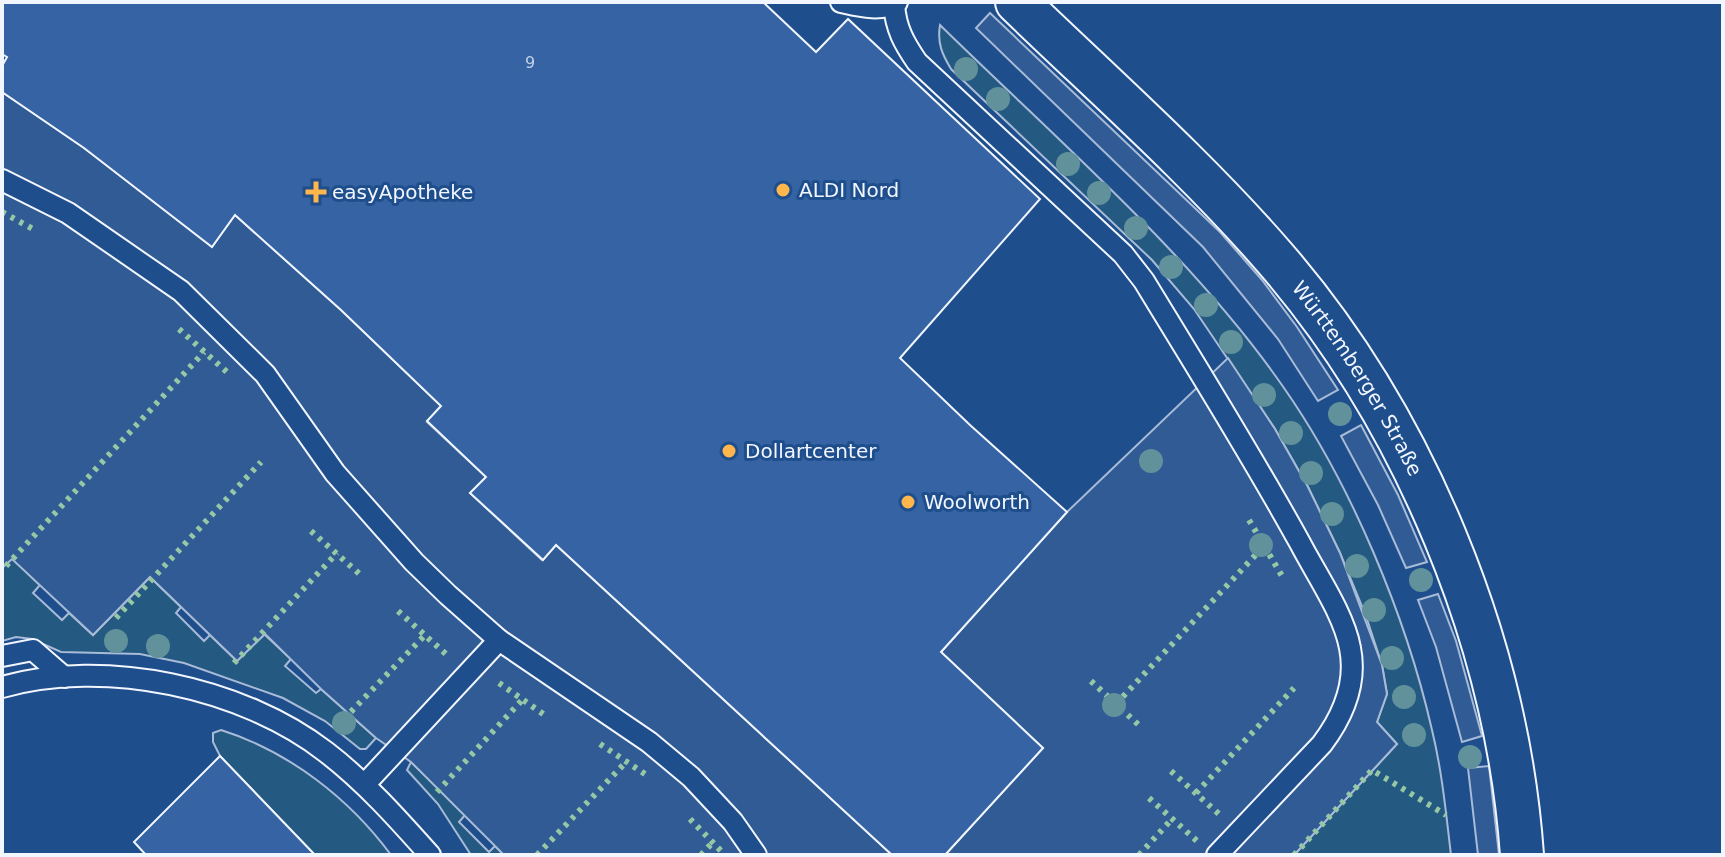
<svg xmlns="http://www.w3.org/2000/svg" width="1725" height="857" viewBox="0 0 1725 857" font-family="'DejaVu Sans',sans-serif">
<style>
.green{fill:#245a82;stroke:#a8bbd7;stroke-width:2}
.parking{fill:#305b95;stroke:#a8bbd7;stroke-width:2}
.building{fill:#3563a3;stroke:#f2f6ff;stroke-width:2}
.lines{fill:none;stroke-linecap:round;stroke-linejoin:round}
.lane-casing{stroke:#f2f6ff;stroke-width:24}
.street-casing{stroke:#f2f6ff;stroke-width:46}
.lane{stroke:#1f4e8c;stroke-width:20}
.street{stroke:#1f4e8c;stroke-width:42}
.hedge{stroke:#97c8a6;stroke-width:6;stroke-dasharray:4 6;stroke-linecap:butt}
.tree{fill:#61919a}
.poi-dot{fill:#ffb74d;stroke:#1f4e8c;stroke-width:3}
.labels{text-anchor:middle;stroke-width:6;stroke-linejoin:round;paint-order:stroke}
.number-label{font-size:16px;fill:#c3d1e8}
.poi-label{font-size:20px;fill:#f2f6ff;stroke:#1f4e8c;text-anchor:start}
.street-label{font-size:20px;fill:#f2f6ff;stroke:#1f4e8c}
</style>
<rect width="100%" height="100%" fill="#1f4e8c"/>
<!-- green -->
<g class="green">
<path d="M940 25C1055 138 1193 256 1284 388 1351 484 1406 616 1432 730 1442 771 1446 813 1451 855H1294L1397 744 1377 722 1387 694 1382 665 1366 616 1340 553 1308 487 1275 429 1194 309 1152 260 951 69C942 54 937 43 940 25Z"/>
<polygon points="12,558 40,585 33,593 62,620 69,613 93,635 150,577 181,607 176,613 204,641 210,635 237,661 264,634 291,659 285,666 316,693 321,689 376,738 366,749 360,749 325,721 283,698 184,663 140,654 61,652 32,639 16,637 2,641 2,568"/>
<path d="M221 730C288 751 349 798 391 855H315L220 756 213 742V733Z"/>
<polygon points="411,762 466,814 459,822 489,852 495,846 504,855 471,855 438,804 407,770"/>
</g>
<!-- parking -->
<g class="parking">
<polygon points="990,13 1220,232 1262,280 1297,327 1338,390 1318,401 1278,339 1203,247 976,28"/>
<polygon points="2,92 84,148 212,246 235,215 341,310 441,406 427,422 486,477 470,493 542,560 556,545 892,855 504,855 411,762 376,738 321,689 265,634 237,661 150,577 93,635 12,559 2,568"/>
<polygon points="1228,358 1275,429 1308,487 1340,553 1382,665 1387,694 1377,722 1397,744 1294,855 945,855 1043,748 941,652 1067,512"/>
<polygon points="1361,425 1398,495 1427,562 1406,568 1378,505 1341,436"/>
<polygon points="1438,594 1456,641 1482,736 1462,742 1436,647 1418,600"/>
<polygon points="1489,766 1499,855 1478,855 1468,768"/>
</g>
<!-- building -->
<g class="building">
<polygon points="2,2 763,2 816,52 848,19 1040,199 900,358 970,425 1067,512 941,652 1043,748 945,855 892,855 556,545 543,560 470,493 486,477 427,421 441,406 341,310 235,215 212,247 84,148 2,92 2,66 7,57 2,54"/>
<polygon points="220,756 315,855 146,855 134,842"/>
</g>
<g class="lines">
<defs>
<g id="lane">
<path d="M841 2C859 6 881 12 897 2"/>
<path d="M894 5C896 29 904 43 917 62L1123 254 1144 281C1197 368 1251 454 1300 543 1316 574 1344 614 1350 648 1357 683 1343 716 1322 744L1217 855"/>
<polyline points="2,180 68,213 181,291 265,374 335,473 414,562 448,595 499,640 649,742 691,777 733,822 756,855"/>
<polyline points="2,656 33,650 64,677"/>
<path d="M2 687C105 658 242 687 326 752 365 782 397 818 430 855"/>
<polyline points="365,784 499,640"/>
</g>
<g id="street">
<path id="s1" d="M1017 2C1104 86 1195 166 1274 257 1414 418 1507 642 1522 855"/>
</g>
</defs>
<!-- lane casing -->
<use href="#lane" class="lane-casing"/>
<!-- street casing -->
<use href="#street" class="street-casing"/>
<!-- lane -->
<use href="#lane" class="lane"/>
<!-- street -->
<use href="#street" class="street"/>
<!-- hedge -->
<g class="hedge">
<polyline points="2,212 33,229"/>
<polyline points="179,329 228,373"/>
<polyline points="1249,520 1282,576"/>
<polyline points="311,531 363,577"/>
<polyline points="6,566 204,352"/>
<polyline points="398,611 447,655"/>
<polyline points="116,618 261,462"/>
<polyline points="234,663 337,553"/>
<polyline points="1091,681 1142,728"/>
<polyline points="499,683 546,716"/>
<polyline points="1116,704 1264,546"/>
<polyline points="344,719 425,635"/>
<polyline points="600,744 648,776"/>
<polyline points="1171,771 1220,815"/>
<polyline points="437,792 523,699"/>
<polyline points="1196,793 1294,688"/>
<polyline points="1149,798 1197,841"/>
<polyline points="690,819 725,855"/>
<polyline points="537,855 627,761"/>
<polyline points="701,855 712,843"/>
<polyline points="1139,855 1172,819"/>
<polyline points="1294,855 1372,770 1446,815"/>
</g>
</g>
<!-- trees -->
<g class="tree">
<circle cx="966" cy="69" r="12"/>
<circle cx="998" cy="99" r="12"/>
<circle cx="1068" cy="164" r="12"/>
<circle cx="1099" cy="193" r="12"/>
<circle cx="1136" cy="228" r="12"/>
<circle cx="1171" cy="267" r="12"/>
<circle cx="1206" cy="305" r="12"/>
<circle cx="1231" cy="342" r="12"/>
<circle cx="1264" cy="395" r="12"/>
<circle cx="1340" cy="414" r="12"/>
<circle cx="1291" cy="433" r="12"/>
<circle cx="1151" cy="461" r="12"/>
<circle cx="1311" cy="473" r="12"/>
<circle cx="1332" cy="514" r="12"/>
<circle cx="1261" cy="545" r="12"/>
<circle cx="1357" cy="566" r="12"/>
<circle cx="1421" cy="580" r="12"/>
<circle cx="1374" cy="610" r="12"/>
<circle cx="116" cy="641" r="12"/>
<circle cx="158" cy="646" r="12"/>
<circle cx="1392" cy="658" r="12"/>
<circle cx="1404" cy="697" r="12"/>
<circle cx="1114" cy="705" r="12"/>
<circle cx="344" cy="723" r="12"/>
<circle cx="1414" cy="735" r="12"/>
<circle cx="1470" cy="757" r="12"/>
</g>
<!-- markers -->
<g class="poi-dot">
<circle cx="783" cy="190" r="8"/>
<path d="M312 180h8v8h8v8h-8v8h-8v-8h-8v-8h8z"/>
<circle cx="729" cy="451" r="8"/>
<circle cx="908" cy="502" r="8"/>
</g>
<g class="labels">
<!-- number labels -->
<g class="number-label">
<text x="530" y="68">9</text>
</g>
<!-- poi labels -->
<g class="poi-label">
<text x="799" y="197">ALDI Nord</text>
<text x="332" y="199">easyApotheke</text>
<text x="745" y="458">Dollartcenter</text>
<text x="924" y="509">Woolworth</text>
</g>
<!-- street labels -->
<g class="street-label">
<text dy="7" stroke="none"><textPath href="#s1" startOffset="510">Württemberger Straße</textPath></text>
</g>
</g>
<!-- border -->
<rect width="1725" height="857" fill="none" stroke="#f2f6ff" stroke-width="8"/>
</svg>
